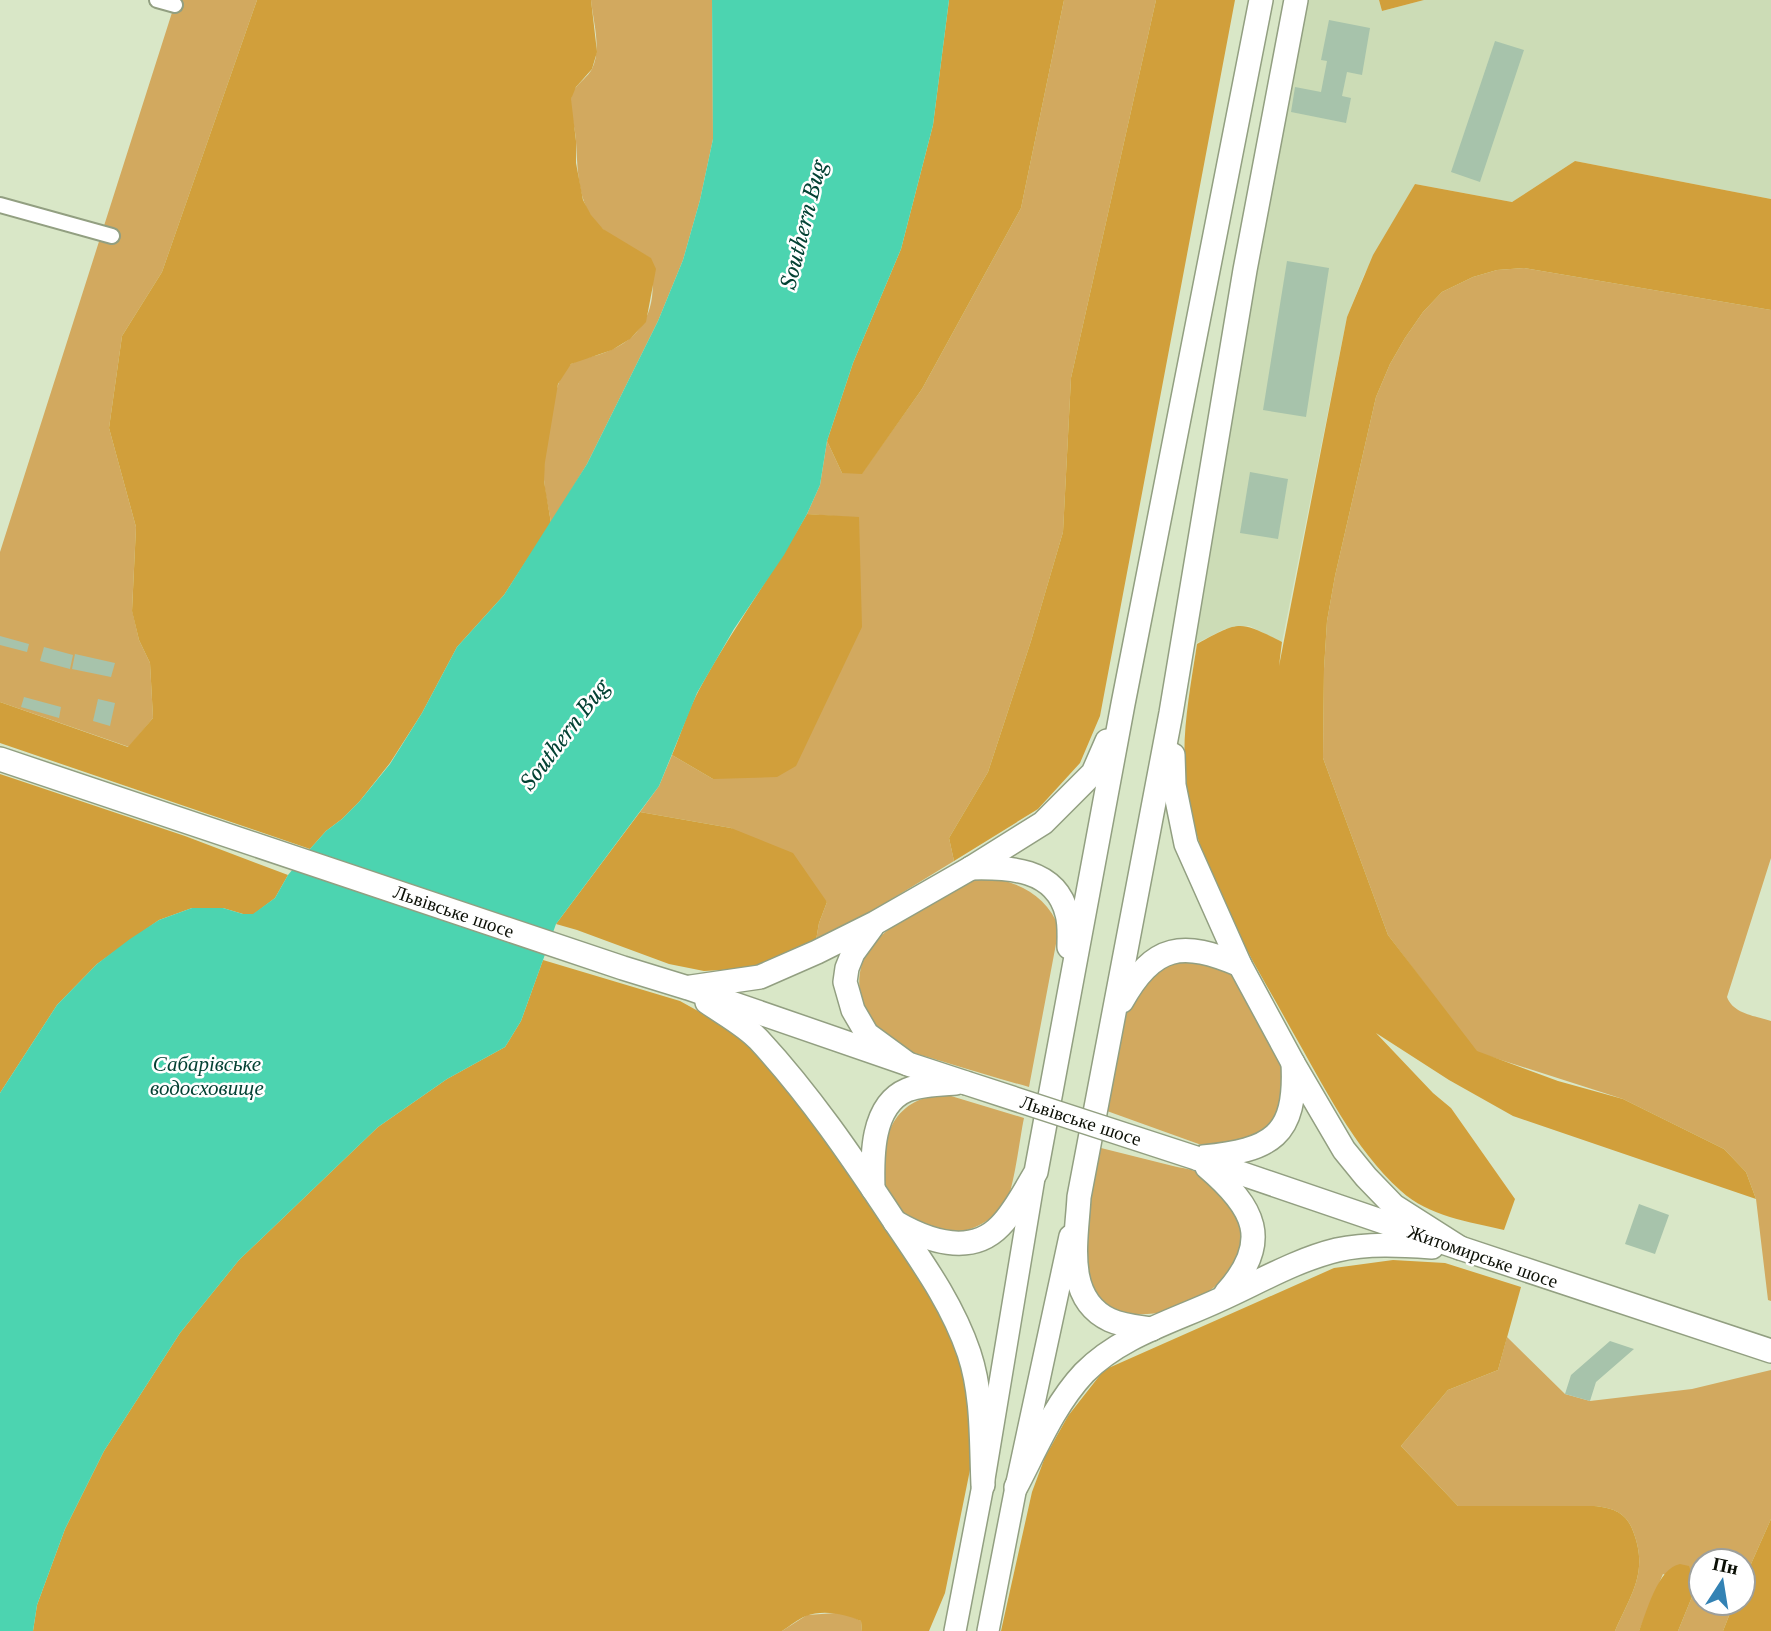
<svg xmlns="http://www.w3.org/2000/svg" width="1771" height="1631" viewBox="0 0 1771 1631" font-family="'Libre Baskerville',serif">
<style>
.built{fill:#ccdcb6}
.green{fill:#d2a95f}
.forest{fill:#d19f3b}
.water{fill:#4cd4b0}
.building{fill:#a7c3ab}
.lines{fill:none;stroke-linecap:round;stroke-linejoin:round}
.minor-casing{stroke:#929f81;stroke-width:18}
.primary-casing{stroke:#929f81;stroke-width:24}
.trunk-casing{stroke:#929f81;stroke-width:26}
.minor{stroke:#fff;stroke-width:14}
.primary{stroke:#fff;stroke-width:21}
.trunk{stroke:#fff;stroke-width:23}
.trunk-bridge-casing{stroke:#929f81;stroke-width:26;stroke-linecap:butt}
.trunk-bridge{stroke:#fff;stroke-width:23}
.labels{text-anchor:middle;stroke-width:5;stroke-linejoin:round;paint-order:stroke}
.street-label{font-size:19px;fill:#0b0f05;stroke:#fff}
.water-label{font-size:21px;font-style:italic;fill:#044234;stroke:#fff}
</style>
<rect width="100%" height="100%" fill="#d9e7c7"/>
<!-- built -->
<polygon class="built" points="1297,0 1379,0 1382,11 1424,0 1771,0 1771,199 1575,161 1512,202 1415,184 1364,275 1347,317 1282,642 1249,626 1225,629 1181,651"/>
<!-- green -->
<g class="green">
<polygon points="176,0 257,0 162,272 122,336 109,428 136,527 132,610 139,640 150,663 153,718 129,747 0,702 0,552"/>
<path d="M591 0H712L713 139 700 200 683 260 658 321 587 464 551 523C549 509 545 494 544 480 543 458 552 387 565 370 572 360 587 358 598 355 647 339 659 306 650 258 635 249 619 241 605 231 577 210 578 172 576 142 576 128 569 112 571 99 573 85 586 80 592 69 602 49 593 21 591 0Z"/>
<polygon points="1064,0 1156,0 1071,378 1063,532 1031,641 988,772 949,838 954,861 815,946 819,923 827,902 731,828 640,812 659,786 672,755 713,779 859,518 807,514 820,485 827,441 842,473 862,473 922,389 1021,208"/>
<path d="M1524 268 1771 310V858L1727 997C1733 1014 1756 1016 1771 1021V1301L1768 1300 1756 1199 1746 1172 1724 1149 1623 1099 1476 1052 1388 935 1323 758 1324 669 1327 621 1335 576 1376 397 1390 364 1405 338 1423 312 1442 292 1473 277 1497 270Z"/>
<path d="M981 877C1014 879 1047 894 1059 928L1029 1087C1000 1079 971 1070 941 1061 925 1056 906 1052 891 1042 862 1021 848 979 870 948 882 931 903 920 920 909 940 896 958 881 981 877Z"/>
<polygon points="1173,956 1235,972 1287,1074 1281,1113 1256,1142 1207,1147 1107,1111 1123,1016 1140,982"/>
<path d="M951 1096 1024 1118C1020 1136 1014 1189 1006 1202 999 1214 985 1223 973 1228 958 1234 947 1233 932 1228 909 1221 886 1202 883 1177 881 1169 884 1158 885 1150 887 1130 896 1112 915 1102 926 1096 939 1096 951 1096Z"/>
<path d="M1101 1148C1125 1154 1149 1160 1173 1166 1181 1168 1192 1169 1199 1173 1207 1178 1215 1189 1222 1196 1299 1272 1131 1358 1091 1289 1071 1254 1093 1186 1101 1148Z"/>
<path d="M1507 1337 1565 1394 1590 1401 1692 1389 1771 1370V1519L1743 1582V1561H1701V1603H1734L1723 1631H1678L1696 1587 1663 1574 1639 1631H1615C1631 1594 1649 1572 1633 1531 1626 1512 1613 1508 1594 1506H1458L1401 1446 1448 1390 1498 1370Z"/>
<polygon points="836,1613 849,1615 861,1621 862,1631 782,1631 807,1615"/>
</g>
<!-- forest -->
<g class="forest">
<polygon points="257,0 591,0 597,52 592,69 576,87 571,99 576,141 576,163 583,200 591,215 603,229 651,258 656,269 646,322 630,339 612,350 571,364 558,384 545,462 544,481 551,523 504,595 457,647 422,713 390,763 359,802 342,819 326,831 310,849 0,743 0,702 128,747 153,718 150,663 139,640 132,611 136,527 109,428 122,336 162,272"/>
<polygon points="949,0 1064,0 1021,208 922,389 862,474 842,473 827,441 853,363 901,249 933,125"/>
<polygon points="1156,0 1235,0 1100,716 1080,763 1038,809 954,861 949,838 988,772 1031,641 1063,532 1071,378"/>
<polygon points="1379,0 1424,0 1382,11"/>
<path d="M1575 161 1771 199V310L1524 268 1497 270 1473 277 1442 292 1423 312 1405 338 1390 364 1376 397 1335 576 1327 621 1324 669 1323 758 1388 935 1477 1051 1558 1081 1623 1099 1724 1149 1746 1172 1756 1199 1513 1116 1449 1080 1376 1033 1433 1093 1451 1108 1515 1199 1504 1230C1470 1222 1428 1216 1401 1191 1353 1148 1323 1084 1291 1029 1252 958 1204 883 1189 802 1178 748 1189 697 1197 644 1240 621 1238 620 1282 642L1279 666 1347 317 1373 255 1415 184 1512 202Z"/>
<path d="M807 514 859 517 862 627 796 766 777 777 713 779 672 755C681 734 688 710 699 690 732 629 773 574 807 514Z"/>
<polygon points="0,774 185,836 288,875 275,898 254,914 243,914 223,908 192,908 159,920 97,964 57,1005 0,1093"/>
<polygon points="640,812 731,828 793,853 827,902 819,923 815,946 758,968 704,971 669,964 577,930 556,924"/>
<path d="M543 960 680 1001 716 1021 753 1047 789 1088 928 1286 961 1359 971 1413 972 1460 945 1593 929 1631H862L861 1621C846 1614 823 1609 806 1616 798 1619 790 1626 782 1631H33L37 1605 65 1529 104 1451 180 1333 239 1260 378 1127 447 1079 505 1047 521 1021Z"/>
<path d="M1393 1260 1445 1263 1521 1287 1498 1370 1448 1390 1401 1446 1458 1506H1594C1613 1508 1626 1512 1633 1531 1649 1572 1631 1594 1615 1631H1001L1032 1492 1045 1457 1068 1416 1104 1370 1334 1268Z"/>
<polygon points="1771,1519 1771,1631 1723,1631 1734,1603 1743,1603 1743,1582"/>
<path d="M1680 1564 1689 1566 1696 1587 1678 1631H1639C1647 1611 1658 1568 1680 1564Z"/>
</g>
<!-- water -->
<polygon class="water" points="712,0 949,0 933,125 901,249 853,363 827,441 820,485 807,514 784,555 734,629 697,693 659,786 556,924 521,1021 505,1047 447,1079 378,1127 239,1260 180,1333 104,1451 65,1529 37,1605 33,1631 0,1631 0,1093 57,1005 97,964 130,939 159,920 192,908 223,908 243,914 253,914 275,898 288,875 310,849 326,831 342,819 359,802 390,764 422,713 457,647 504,595 587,464 658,321 683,260 700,200 713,139"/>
<!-- building -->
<g class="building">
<polygon points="1329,20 1370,28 1362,75 1347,72 1342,96 1351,98 1346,123 1291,112 1295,87 1321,92 1327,61 1321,60"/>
<polygon points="1495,41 1524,50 1480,182 1451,172"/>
<polygon points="1287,261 1329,268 1306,417 1263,410"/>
<polygon points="1250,472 1288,479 1278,539 1240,533"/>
<polygon points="0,636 29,644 27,652 0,645"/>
<polygon points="44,647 73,655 70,669 40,661"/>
<polygon points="75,654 115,663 111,677 72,669"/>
<polygon points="24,697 61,707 59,718 21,707"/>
<polygon points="98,699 115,703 110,726 93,721"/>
<polygon points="1639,1204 1669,1215 1655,1254 1625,1244"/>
<polygon points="1610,1341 1634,1349 1596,1382 1590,1401 1565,1394 1571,1375"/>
</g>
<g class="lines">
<defs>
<g id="minor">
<polyline points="157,0 175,5"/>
<polyline points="0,205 112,236"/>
</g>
<g id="primary">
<polyline points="955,1631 983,1485 1034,1178"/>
<polyline points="988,1631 1016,1487 1070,1236"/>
</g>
<g id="trunk">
<polyline points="1173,755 1174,785 1186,844 1240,965 1293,1063 1344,1150 1366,1177 1394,1206 1460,1248"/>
<polyline points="0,759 623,968 688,988 908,1064"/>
<path d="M971 868C1008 867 1056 868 1067 914 1070 924 1069 936 1069 947"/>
<polyline points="872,927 853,953 847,968 845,982 853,1010 867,1034 908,1064 966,1083"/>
<polyline points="691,987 760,977 817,952 875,923 971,868 1043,823 1093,773 1107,741"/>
<path d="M1122 1001C1154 943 1183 941 1240 965"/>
<path d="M707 1002C724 1014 745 1025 759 1040 809 1094 852 1157 893 1219 922 1262 952 1303 969 1353 983 1395 981 1441 983 1485"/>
<path d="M1203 1157C1271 1150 1297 1137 1293 1063"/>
<polyline points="1196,1158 1460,1248 1771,1351"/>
<path d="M1207 1167C1254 1207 1273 1241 1226 1293"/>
<path d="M873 1189C872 1158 871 1105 907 1090 922 1084 940 1084 956 1083"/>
<path d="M895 1222C926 1240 970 1257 1000 1226 1015 1211 1025 1190 1036 1172L1123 704 1261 0"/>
<path d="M1152 1329C1139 1327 1123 1326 1110 1320 1063 1298 1077 1238 1079 1197L1171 713 1245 270 1296 0"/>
<path d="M1016 1487C1036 1449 1054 1405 1084 1373 1120 1336 1174 1321 1219 1300 1257 1283 1296 1260 1337 1250 1368 1243 1401 1245 1432 1247"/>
</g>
</defs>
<!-- minor casing -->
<use href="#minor" class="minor-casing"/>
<!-- primary casing -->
<use href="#primary" class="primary-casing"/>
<!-- trunk casing -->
<use href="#trunk" class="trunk-casing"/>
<!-- minor -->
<use href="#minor" class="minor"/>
<!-- primary -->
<use href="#primary" class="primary"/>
<!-- trunk -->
<use href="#trunk" class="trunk"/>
<defs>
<polyline id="trunk-bridge" points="966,1083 1196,1158"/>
</defs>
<!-- trunk-bridge casing -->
<use href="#trunk-bridge" class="trunk-bridge-casing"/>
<!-- trunk-bridge -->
<use href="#trunk-bridge" class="trunk-bridge"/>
</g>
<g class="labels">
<!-- street labels -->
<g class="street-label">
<text transform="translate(454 911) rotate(19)" y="7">Львівське шосе</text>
<text transform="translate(1081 1120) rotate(18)" y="7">Львівське шосе</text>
<text transform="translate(1483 1256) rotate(19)" y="7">Житомирське шосе</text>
</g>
<!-- water labels -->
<g class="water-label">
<text transform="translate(804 225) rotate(-76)" y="7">Southern Bug</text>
<text transform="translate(565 735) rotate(-53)" y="7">Southern Bug</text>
<text x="207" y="1071">Сабарівське<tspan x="207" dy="24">водосховище</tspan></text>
</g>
</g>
<!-- north arrow -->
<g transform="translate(1722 1582) rotate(12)"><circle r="33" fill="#ffffff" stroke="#9d9f9b" stroke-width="2"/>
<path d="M0-5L12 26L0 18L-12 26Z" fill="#3382b4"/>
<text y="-10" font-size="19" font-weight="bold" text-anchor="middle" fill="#0b0f05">Пн</text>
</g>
</svg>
